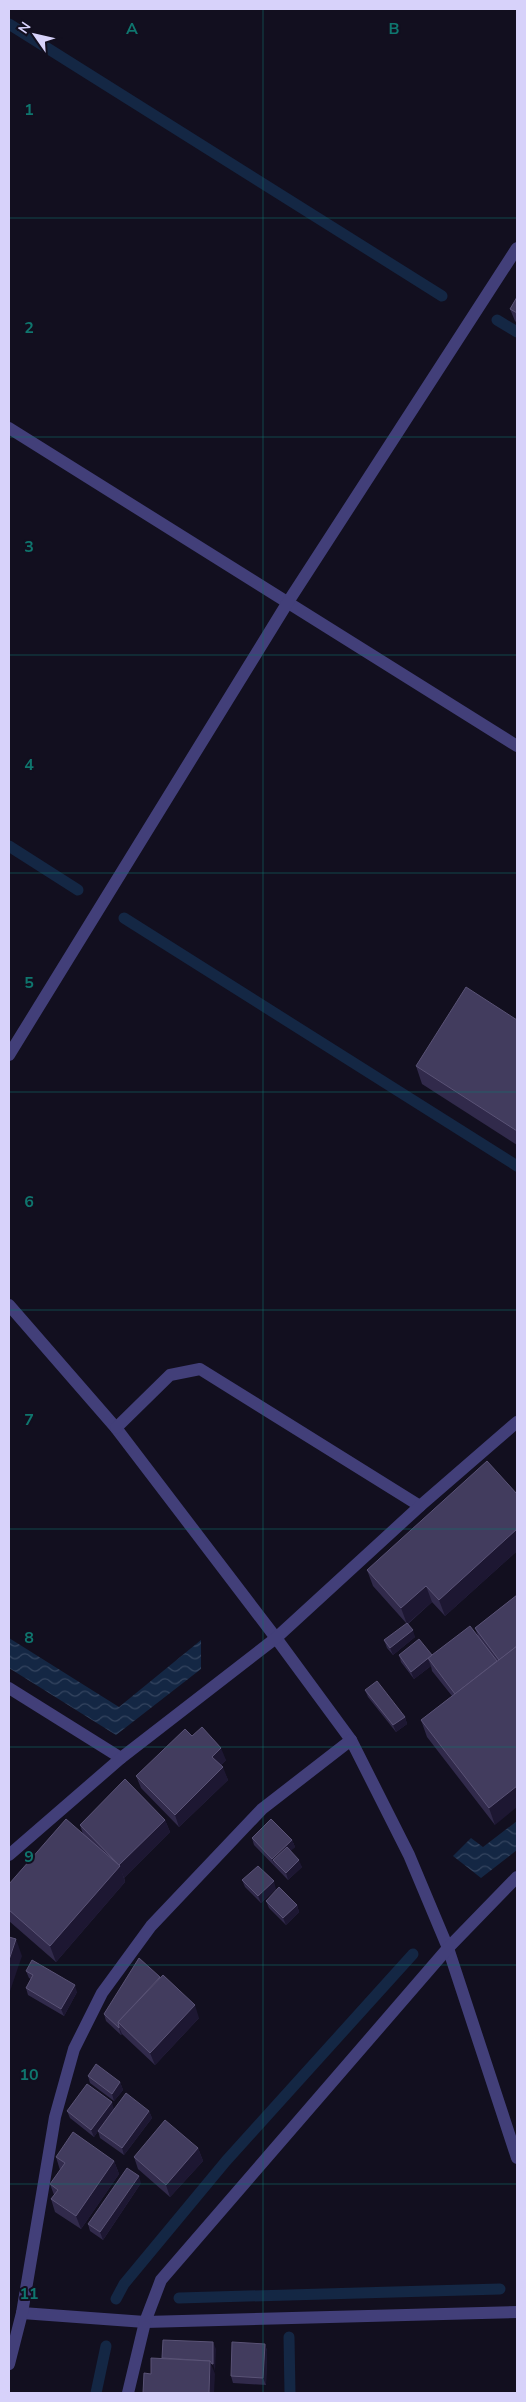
<svg xmlns="http://www.w3.org/2000/svg" width="526" height="2402" viewBox="0 0 526 2402" font-family="'Nunito Sans',sans-serif">
<style>
.water{fill:url(#water-waves)}
.lines{fill:none;stroke-linecap:round;stroke-linejoin:round}
.stream{stroke:#142744;stroke-width:11}
.minor{stroke:#423f79;stroke-width:12}
.wall{fill:#312a4b}
.shaded-wall{fill:#1d1732}
.building{fill:#423c5e;stroke:#5a5376}
.grid{fill:none;stroke:#0f766e;stroke-width:1;stroke-opacity:0.55}
.grid-label{font-size:16px;text-anchor:middle;font-weight:bold;fill:#0f766e;stroke:#120f1f;stroke-width:4;stroke-linejoin:round;paint-order:stroke}
</style>
<defs>
<pattern id="water-waves" width="16" height="10" patternUnits="userSpaceOnUse" patternTransform="scale(1.25)"><rect width="16" height="10" fill="#142744"/><path d="M0 5q4-4 8 0t8 0" fill="none" stroke="#354560"/></pattern>
</defs>
<rect width="100%" height="100%" fill="#120f1f"/>
<!-- water -->
<g class="water">
<polygon points="9,1638 119,1707 201,1640 201,1669 116,1735 9,1668"/>
<polygon points="517,1821 517,1850 481,1878 453,1856 471,1838 483,1847"/>
</g>
<g class="lines">
<!-- stream -->
<g class="stream">
<polyline points="9,24 442,296"/>
<polyline points="497,320 517,332"/>
<polyline points="9,846 78,890"/>
<polyline points="124,918 517,1166"/>
<polyline points="179,2298 500,2289"/>
<polyline points="116,2299 124,2284 226,2161 413,1954"/>
<polyline points="289,2337 290,2393"/>
<polyline points="96,2393 106,2346"/>
</g>
<!-- minor -->
<g class="minor">
<polyline points="9,428 517,746"/>
<polyline points="9,1055 288,602 517,248"/>
<polyline points="9,1305 116,1428 276,1638 351,1740 409,1855 448,1948 517,2158"/>
<polyline points="116,1428 170,1375 200,1369 420,1506"/>
<polyline points="9,1688 121,1758"/>
<polyline points="9,1855 121,1758 276,1638 420,1506 517,1422"/>
<polyline points="22,2313 145,2322 517,2312"/>
<polyline points="9,2364 22,2313 55,2117 74,2049 102,1993 151,1926 262,1809 351,1740"/>
<polyline points="128,2393 145,2322 161,2280 448,1948 517,1877"/>
</g>
</g>
<!-- wall -->
<g class="wall">
<polygon points="517,297 517,323 515,321 510,309"/>
<polygon points="517,1020 517,1145 422,1084 416,1066"/>
<polygon points="517,1494 517,1551 445,1616 432,1602 408,1624 415,1637 393,1655 387,1648 384,1640 407,1624 373,1586 367,1570"/>
<polygon points="517,1595 495,1825 427,1737 421,1720 452,1696 432,1671 431,1666 414,1679 401,1662 399,1655 432,1655 478,1636 475,1628"/>
<polygon points="365,1690 405,1717 407,1724 396,1732 368,1697"/>
<polygon points="192,1736 226,1760 221,1765 228,1780 179,1827 141,1788 136,1776"/>
<polygon points="165,1820 170,1832 124,1878 124,1877 125,1882 56,1962 9,1921 9,1884 83,1834 80,1825"/>
<polygon points="252,1838 292,1840 295,1847 290,1851 302,1867 288,1880 254,1845"/>
<polygon points="242,1880 276,1889 261,1903 245,1887"/>
<polygon points="266,1901 297,1905 299,1912 286,1925 269,1908"/>
<polygon points="26,1971 77,1992 64,2016 28,1995 26,1988 31,1979 29,1978"/>
<polygon points="104,2014 199,2018 155,2065 122,2034 121,2035 106,2021"/>
<polygon points="88,2076 120,2082 123,2090 114,2101 90,2083"/>
<polygon points="114,2109 149,2111 152,2118 124,2155 100,2138 98,2131 94,2137 70,2118 67,2111"/>
<polygon points="198,2148 203,2161 170,2197 138,2169 134,2157"/>
<polygon points="56,2157 114,2161 119,2174 81,2229 55,2212 51,2199 54,2195 50,2184 60,2170"/>
<polygon points="141,2183 103,2240 90,2231 88,2224"/>
<polygon points="265,2344 267,2351 266,2385 233,2383 231,2376"/>
</g>
<!-- shaded-wall -->
<g class="shaded-wall">
<polygon points="517,1529 517,1551 445,1616 439,1600"/>
<polygon points="426,1586 432,1602 407,1624 401,1608"/>
<polygon points="413,1630 415,1637 393,1655 390,1648"/>
<polygon points="428,1659 431,1666 414,1679 411,1672"/>
<polygon points="405,1717 407,1724 396,1732 393,1725"/>
<polygon points="221,1748 226,1760 217,1769 212,1757"/>
<polygon points="223,1767 228,1780 179,1827 175,1815"/>
<polygon points="517,1786 517,1807 495,1825 489,1808"/>
<polygon points="165,1820 170,1832 124,1878 119,1865"/>
<polygon points="292,1840 295,1847 277,1864 273,1860 275,1866 272,1859"/>
<polygon points="299,1860 302,1867 288,1880 286,1873"/>
<polygon points="120,1866 125,1882 56,1962 50,1946"/>
<polygon points="274,1881 276,1889 261,1903 258,1896"/>
<polygon points="297,1905 299,1912 286,1925 283,1918"/>
<polygon points="16,1939 22,1956 9,1994 9,1960"/>
<polygon points="75,1985 77,1992 64,2016 61,2009"/>
<polygon points="195,2005 199,2018 155,2065 150,2053"/>
<polygon points="119,2027 122,2034 121,2035 119,2028"/>
<polygon points="120,2082 123,2090 114,2101 112,2094"/>
<polygon points="112,2102 114,2109 94,2137 91,2130"/>
<polygon points="149,2111 152,2118 124,2155 122,2148"/>
<polygon points="198,2148 203,2161 170,2197 166,2185"/>
<polygon points="114,2161 119,2174 81,2229 76,2216"/>
<polygon points="139,2176 141,2183 103,2240 100,2232"/>
<polygon points="213,2342 216,2349 215,2371 213,2364"/>
<polygon points="265,2344 267,2351 266,2385 263,2378"/>
<polygon points="210,2361 215,2374 214,2393 209,2393"/>
</g>
<!-- building -->
<g class="building">
<polygon points="517,297 517,313 510,309"/>
<polygon points="466,987 517,1020 517,1131 416,1066"/>
<polygon points="487,1461 517,1494 517,1529 439,1600 426,1586 401,1608 367,1570"/>
<polygon points="517,1595 517,1646 499,1660 475,1628"/>
<polygon points="407,1623 413,1630 390,1648 384,1640"/>
<polygon points="470,1626 497,1661 455,1694 428,1658"/>
<polygon points="419,1639 432,1655 411,1672 399,1655"/>
<polygon points="517,1646 517,1786 489,1808 421,1720"/>
<polygon points="377,1681 405,1717 393,1725 365,1690"/>
<polygon points="202,1727 221,1748 212,1757 223,1767 175,1815 136,1776 185,1729 192,1736"/>
<polygon points="125,1779 165,1820 119,1865 80,1825"/>
<polygon points="66,1819 120,1866 50,1946 9,1910 9,1884"/>
<polygon points="271,1819 292,1840 272,1859 252,1838"/>
<polygon points="287,1847 299,1860 286,1873 273,1860"/>
<polygon points="258,1866 274,1881 258,1896 242,1880"/>
<polygon points="279,1887 297,1905 283,1918 266,1901"/>
<polygon points="9,1937 16,1939 9,1960"/>
<polygon points="139,1958 160,1977 118,2022 119,2027 119,2028 104,2014"/>
<polygon points="32,1960 75,1985 61,2009 26,1988 33,1975 26,1971"/>
<polygon points="163,1975 195,2005 150,2053 118,2022"/>
<polygon points="96,2064 120,2082 112,2094 88,2076"/>
<polygon points="87,2084 112,2102 91,2130 67,2111"/>
<polygon points="126,2093 149,2111 122,2148 98,2131"/>
<polygon points="165,2120 198,2148 166,2185 134,2157"/>
<polygon points="73,2132 114,2161 76,2216 51,2199 58,2190 50,2184 65,2163 56,2157"/>
<polygon points="127,2168 139,2176 100,2232 88,2224"/>
<polygon points="163,2340 213,2342 213,2364 212,2364 210,2361 162,2358"/>
<polygon points="232,2342 265,2344 263,2378 231,2376"/>
<polygon points="151,2358 210,2361 209,2393 143,2393 144,2373 151,2374"/>
</g>
<!-- grid -->
<path class="grid" d="M263 9V2393M9 218H517M9 437H517M9 655H517M9 873H517M9 1092H517M9 1310H517M9 1529H517M9 1747H517M9 1965H517M9 2184H517"/>
<g class="grid-label">
<text x="132" y="34">A</text>
<text x="394" y="34">B</text>
<text x="29" y="115">1</text>
<text x="29" y="333">2</text>
<text x="29" y="552">3</text>
<text x="29" y="770">4</text>
<text x="29" y="988">5</text>
<text x="29" y="1207">6</text>
<text x="29" y="1425">7</text>
<text x="29" y="1643">8</text>
<text x="29" y="1862">9</text>
<text x="29" y="2080">10</text>
<text x="29" y="2299">11</text>
</g>
<!-- border -->
<rect width="526" height="2402" fill="none" stroke="#d7d2fa" stroke-width="20"/>
<!-- north arrow -->
<g transform="translate(35 35) rotate(304)" stroke="#120f1f" stroke-width="4" paint-order="stroke">
<path d="M0-4L9 19L0 12L-9 19Z" fill="#d7d2fa"/>
<text y="-8" font-size="14" font-weight="bold" text-anchor="middle" fill="#d7d2fa">N</text>
</g>
</svg>
